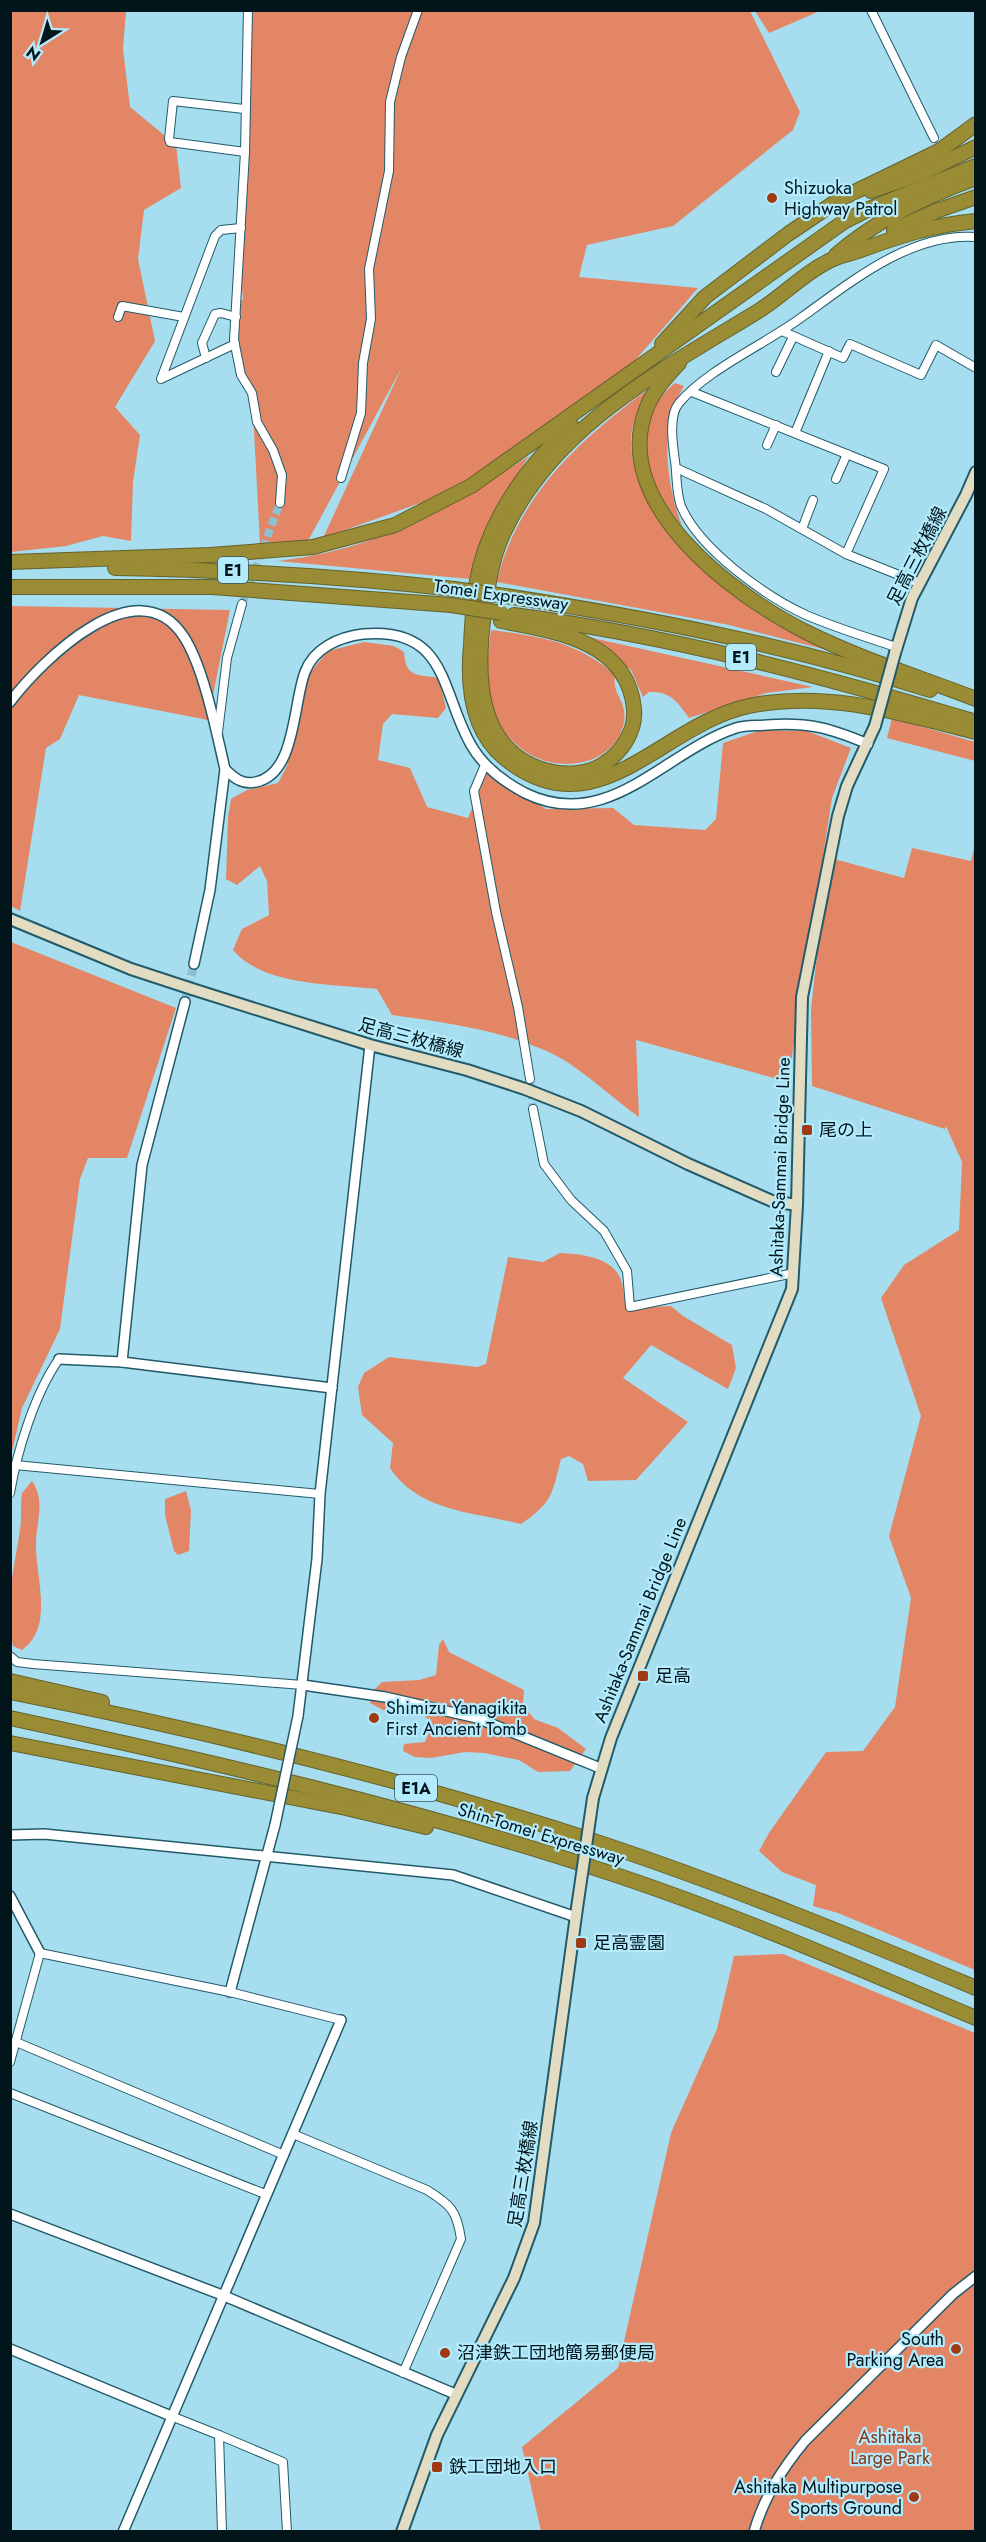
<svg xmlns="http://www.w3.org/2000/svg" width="986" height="2542" viewBox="0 0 986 2542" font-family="Jost,'Noto Sans JP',sans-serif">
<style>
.green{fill:#e38666}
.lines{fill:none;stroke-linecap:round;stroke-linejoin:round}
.minor-tunnel{stroke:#8dc0d0;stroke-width:8;stroke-dasharray:8 4;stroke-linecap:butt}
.tertiary-tunnel{stroke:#8dc0d0;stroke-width:9;stroke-dasharray:9 4.5;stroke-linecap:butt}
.minor-casing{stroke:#235a69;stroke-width:10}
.tertiary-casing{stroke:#235a69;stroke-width:12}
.secondary-casing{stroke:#235a69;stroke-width:14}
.motorway-casing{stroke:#64622c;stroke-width:16}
.minor{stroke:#fff;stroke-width:8}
.tertiary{stroke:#fff;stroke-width:9}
.secondary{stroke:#e1dcc2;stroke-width:10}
.motorway{stroke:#9a8b35;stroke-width:14}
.tertiary-bridge-casing{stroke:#235a69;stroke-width:12;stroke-linecap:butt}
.secondary-bridge-casing{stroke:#235a69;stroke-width:14;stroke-linecap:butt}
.motorway-bridge-casing{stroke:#64622c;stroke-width:16;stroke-linecap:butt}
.tertiary-bridge{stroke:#fff;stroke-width:9}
.secondary-bridge{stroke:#e1dcc2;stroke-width:10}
.motorway-bridge{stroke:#9a8b35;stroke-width:14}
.poi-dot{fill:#a03a12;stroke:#b3ebfd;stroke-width:2}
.labels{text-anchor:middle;stroke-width:4.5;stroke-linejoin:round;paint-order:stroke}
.shield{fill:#b3ebfd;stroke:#36555f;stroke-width:1.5}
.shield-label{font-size:16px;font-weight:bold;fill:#01151b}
.poi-label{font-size:18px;fill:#01151b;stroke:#b3ebfd;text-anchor:start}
.street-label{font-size:18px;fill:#01151b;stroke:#b3ebfd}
.park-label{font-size:18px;fill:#873314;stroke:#b3ebfd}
</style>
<rect width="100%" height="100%" fill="#a6def0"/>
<!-- green -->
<g class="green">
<polygon points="10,11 126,11 123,49 130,107 176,145 181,188 144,210 138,259 155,341 115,407 140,435 133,482 131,541 103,536 66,546 11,552"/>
<path d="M250 11H750L800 112 793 130 673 226 587 245 579 277 698 288 612 387 448 493 323 538 402 367 308 541 260 544 252 393C235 362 236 334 237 300H243L239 243Z"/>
<polygon points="755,11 820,11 769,33"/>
<path d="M675 383 684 386C680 394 674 402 672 411 662 446 669 492 682 526 646 482 624 425 675 383Z"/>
<path d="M646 391C639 407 632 422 631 439 629 509 714 587 769 620 789 632 810 641 831 651L729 625 497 582C516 498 579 440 646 391Z"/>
<path d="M529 456C501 500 482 526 470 579L278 561C382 548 443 511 529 456Z"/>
<polygon points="11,606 230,610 208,720 79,695 60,739 46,748 20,911 11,906"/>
<path d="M491 630C538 636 579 642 615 675 611 699 634 702 620 735 615 745 603 755 593 759 555 773 516 756 497 720 483 692 487 660 491 630Z"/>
<path d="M588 637 813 687 766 693 689 718C677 701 670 691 649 692L643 697 631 670Z"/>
<path d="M364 642 394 646 404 652C406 678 416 674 439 678L446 708 438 718 392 714 383 724 378 760 410 768 427 807 468 818 487 772 546 809 613 808 634 825 705 830 716 819 723 743 761 730 807 731 851 748 832 798 788 1082 636 1040 639 1117C615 1100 578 1066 553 1054 503 1030 447 1023 392 1015L377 989C333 984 263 986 233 950L242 929 269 915 267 881 260 866 237 885 226 879 228 817 231 799 247 790 278 783 287 766 308 675 328 651Z"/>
<polygon points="892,718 975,742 975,761 887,738"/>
<polygon points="975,844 975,1970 838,1913 813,1906 816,1885 782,1872 759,1851 769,1833 826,1752 863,1751 895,1707 911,1598 889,1536 921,1416 881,1298 904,1265 959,1230 962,1162 946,1126 945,1129 812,1086 811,1010 817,955 834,859 904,878 912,848 971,861"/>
<polygon points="11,942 176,1008 127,1158 88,1158 80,1179 60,1329 22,1408 11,1456"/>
<path d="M560 1253C581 1254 613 1257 621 1280 624 1289 624 1299 626 1308L671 1306 683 1316 732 1345 736 1368 728 1389 651 1345 623 1378 688 1422 636 1480 588 1481 583 1464 569 1456 561 1459C552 1495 552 1503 521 1524 474 1512 419 1512 390 1468L393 1443 362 1415 358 1387 364 1373 389 1357 477 1367 486 1364 508 1257 543 1262Z"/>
<path d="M32 1481C46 1501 36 1522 36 1544 35 1576 55 1627 22 1650L13 1646C4 1606 14 1569 20 1530 22 1518 20 1505 22 1493Z"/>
<polygon points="186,1491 191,1510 189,1551 178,1555 174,1551 165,1515 165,1499"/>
<polygon points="443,1639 449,1652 524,1690 523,1704 534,1719 558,1728 586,1749 570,1771 538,1772 519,1760 484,1753 465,1752 431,1758 415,1757 403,1751 404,1744 425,1742 432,1725 425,1716 387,1712 370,1703 371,1693 382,1682 419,1680 436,1675 439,1645"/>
<polygon points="783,1954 975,2033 975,2531 541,2531 522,2447 618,2368 671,2133 717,2029 734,1956"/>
</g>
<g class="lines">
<!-- minor-tunnel -->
<g class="minor-tunnel">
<polyline points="242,604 280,503"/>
<polyline points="530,1079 533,1109"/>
</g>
<!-- tertiary-tunnel -->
<polyline class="tertiary-tunnel" points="185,1002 194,964"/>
<defs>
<g id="minor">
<polyline points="248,10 245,152 234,340 241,375 252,393 257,422 273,450 282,475 280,503"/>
<polyline points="871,10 934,138"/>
<polyline points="244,109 173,101 169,139 170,142 245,152"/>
<polyline points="118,317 122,306 184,317"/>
<polyline points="782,331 843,358 850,344 921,375 936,345 976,368"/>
<polyline points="235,344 161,379 215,236 221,230 241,228"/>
<polyline points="206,358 202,343 215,314 221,313 236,317"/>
<polyline points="776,372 793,337"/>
<polyline points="692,392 884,469 846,554"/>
<polyline points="795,433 829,351"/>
<polyline points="767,445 776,425"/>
<polyline points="676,468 766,509 846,554 919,583"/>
<polyline points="341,478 361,413 363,363 371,319 369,269 389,171 390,102 401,57 418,10"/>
<polyline points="836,479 847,454"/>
<polyline points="802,529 813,500"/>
<path d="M896 647C866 637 836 628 806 615 765 596 699 549 681 506 676 493 677 475 675 461 673 446 668 416 679 403 708 369 764 345 802 317 851 282 911 232 976 237"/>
<polyline points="218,732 227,658 242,604"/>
<polyline points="485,765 474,791 496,912 518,1007 530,1079"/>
<polyline points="533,1109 544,1164 571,1200 604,1231 627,1271 630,1307 794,1273"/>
<polyline points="15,1465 320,1494"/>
<path d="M10 1493C17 1451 35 1393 59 1359"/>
<polyline points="10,1656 17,1662 33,1664 303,1685"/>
<polyline points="16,2042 284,2155"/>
<polyline points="10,2062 40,1953 230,1992 341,2020"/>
<polyline points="10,2093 265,2194"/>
<path d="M293 2134 427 2190C451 2205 457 2211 461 2239L403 2373"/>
<polyline points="171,2416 219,2435 222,2532"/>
<polyline points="219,2435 283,2462 287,2532"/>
</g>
<g id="tertiary">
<path d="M10 702C42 660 138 565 184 637 204 668 216 731 225 769 234 778 242 785 256 782 296 774 293 703 305 672 314 648 339 637 363 634 448 626 441 693 471 745 483 766 504 782 525 793 608 834 665 751 736 728 745 725 757 726 767 725 809 722 830 728 868 744"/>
<polyline points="194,964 210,890 225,769"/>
<polyline points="59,1359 122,1362 332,1388"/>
<polyline points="122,1362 142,1165 185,1002"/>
<polyline points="303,1685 385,1697 477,1718 600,1768"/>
<polyline points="298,1716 317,1559 320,1494 370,1045"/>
<polyline points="10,1835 44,1834 453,1875 576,1917"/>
<polyline points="10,1896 40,1953"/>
<polyline points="230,1992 275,1825"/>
<polyline points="10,2214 222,2295 455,2394"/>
<polyline points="10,2349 171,2416"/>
<polyline points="123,2532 341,2020"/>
<path d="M754 2532C764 2497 782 2469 805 2441L953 2294 976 2276"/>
</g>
<g id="secondary">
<polyline points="895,653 912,598 966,495 976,472"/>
<polyline points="10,919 131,969 192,989 370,1045 467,1070 525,1089 581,1111 688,1164 772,1201 797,1205"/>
<polyline points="593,1798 611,1738 792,1289 797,1205 802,997 838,816 847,786 875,726"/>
<polyline points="402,2532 437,2435 514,2278 534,2223 577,1908"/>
</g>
<g id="motorway">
<polyline points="871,191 920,174 976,147"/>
<polyline points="894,230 936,211 976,197"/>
<path d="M836 255C876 220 926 196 976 178"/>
<polyline points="662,344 705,297 788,234 840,199 939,151 976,124"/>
<path d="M679 363C667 376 654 390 647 407 608 503 733 595 806 632 860 659 919 677 976 699"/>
<path d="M571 425C526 468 486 523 476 586 473 605 472 625 471 645 467 686 472 733 507 760 598 831 662 724 749 706 826 690 901 713 976 732"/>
<polyline points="10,562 210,555 313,547 395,525 471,486 845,221 869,209 976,166"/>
<path d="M115 568C228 570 341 576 454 589"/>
<polyline points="10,587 212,587 451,605"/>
<path d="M505 596C648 618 792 646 930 690"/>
<path d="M514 615C671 636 823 676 976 722"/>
<path d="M501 621C555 631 628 641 634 709 636 730 623 751 605 763 588 775 564 776 544 770 475 749 476 672 484 613 488 585 492 556 505 530 555 424 666 368 760 310 784 295 805 272 831 260 839 256 849 254 858 251 899 236 932 225 976 221"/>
<polyline points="10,1681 102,1702"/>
<path d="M10 1692C211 1732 411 1780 606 1845 731 1887 854 1937 976 1988"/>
<path d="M10 1718C214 1762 418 1809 616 1875 739 1916 857 1968 976 2018"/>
<polyline points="10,1743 346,1808 426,1827"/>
</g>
</defs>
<!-- minor casing -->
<use href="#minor" class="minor-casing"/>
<!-- tertiary casing -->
<use href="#tertiary" class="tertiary-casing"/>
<!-- secondary casing -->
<use href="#secondary" class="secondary-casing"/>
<!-- motorway casing -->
<use href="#motorway" class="motorway-casing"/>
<!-- minor -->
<use href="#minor" class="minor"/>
<!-- tertiary -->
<use href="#tertiary" class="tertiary"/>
<!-- secondary -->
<use href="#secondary" class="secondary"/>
<!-- motorway -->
<use href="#motorway" class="motorway"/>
<defs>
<polyline id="tertiary-bridge" points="275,1825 298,1716"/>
<g id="secondary-bridge">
<polyline points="875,726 895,653"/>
<polyline points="577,1908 593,1798"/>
</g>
<g id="motorway-bridge">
<polyline points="454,589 505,596"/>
<polyline points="451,605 502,613"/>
</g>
</defs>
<!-- tertiary-bridge casing -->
<use href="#tertiary-bridge" class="tertiary-bridge-casing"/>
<!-- secondary-bridge casing -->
<use href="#secondary-bridge" class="secondary-bridge-casing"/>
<!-- motorway-bridge casing -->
<use href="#motorway-bridge" class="motorway-bridge-casing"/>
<!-- tertiary-bridge -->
<use href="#tertiary-bridge" class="tertiary-bridge"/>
<!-- secondary-bridge -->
<use href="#secondary-bridge" class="secondary-bridge"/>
<!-- motorway-bridge -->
<use href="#motorway-bridge" class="motorway-bridge"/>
</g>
<!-- markers -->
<g class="poi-dot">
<circle cx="772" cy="198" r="6"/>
<rect x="801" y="1124" width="12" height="12" rx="3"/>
<rect x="637" y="1670" width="12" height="12" rx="3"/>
<circle cx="374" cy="1718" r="6"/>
<rect x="575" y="1937" width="12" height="12" rx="3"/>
<circle cx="956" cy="2349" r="6"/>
<circle cx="445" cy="2353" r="6"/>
<rect x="431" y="2461" width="12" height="12" rx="3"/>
<circle cx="914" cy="2497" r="6"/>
</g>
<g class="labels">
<!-- shield labels -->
<g class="shield">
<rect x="218" y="557" width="30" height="26" rx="4.5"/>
<rect x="726" y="644" width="30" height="26" rx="4.5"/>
<rect x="395" y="1775" width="42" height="26" rx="4.5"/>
</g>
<g class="shield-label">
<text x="233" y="576">E1</text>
<text x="741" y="663">E1</text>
<text x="416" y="1794">E1A</text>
</g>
<!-- poi labels -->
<g class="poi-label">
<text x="784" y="194">Shizuoka<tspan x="784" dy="21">Highway Patrol</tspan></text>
<text x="819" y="1136">尾の上</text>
<text x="655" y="1682">足高</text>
<text x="386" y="1714">Shimizu Yanagikita<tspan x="386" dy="21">First Ancient Tomb</tspan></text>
<text x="593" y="1949">足高霊園</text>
<text x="944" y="2345" text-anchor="end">South<tspan x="944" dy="21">Parking Area</tspan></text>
<text x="457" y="2359">沼津鉄工団地簡易郵便局</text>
<text x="449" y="2473">鉄工団地入口</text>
<text x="902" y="2493" text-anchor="end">Ashitaka Multipurpose<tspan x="902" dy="21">Sports Ground</tspan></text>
</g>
<!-- street labels -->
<g class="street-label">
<text transform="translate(917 556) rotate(-63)" y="6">足高三枚橋線</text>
<text transform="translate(501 595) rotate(8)" y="6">Tomei Expressway</text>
<text transform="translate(411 1038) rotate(15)" y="6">足高三枚橋線</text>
<text transform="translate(780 1167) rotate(-88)" y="6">Ashitaka-Sammai Bridge Line</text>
<text transform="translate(640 1620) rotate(-68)" y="6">Ashitaka-Sammai Bridge Line</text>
<text transform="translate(541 1834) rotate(17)" y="6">Shin-Tomei Expressway</text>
<text transform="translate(523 2174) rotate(-81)" y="6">足高三枚橋線</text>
</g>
<!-- park labels -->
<g class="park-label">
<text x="890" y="2443">Ashitaka<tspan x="890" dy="21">Large Park</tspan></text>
</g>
</g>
<!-- border -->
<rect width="986" height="2542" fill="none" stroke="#01151b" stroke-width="24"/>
<!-- north arrow -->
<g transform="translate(42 42) rotate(217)" stroke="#b3ebfd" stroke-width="4.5" paint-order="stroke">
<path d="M0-4.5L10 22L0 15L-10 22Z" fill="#01151b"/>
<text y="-9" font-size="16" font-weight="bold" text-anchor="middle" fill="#01151b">N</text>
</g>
</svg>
